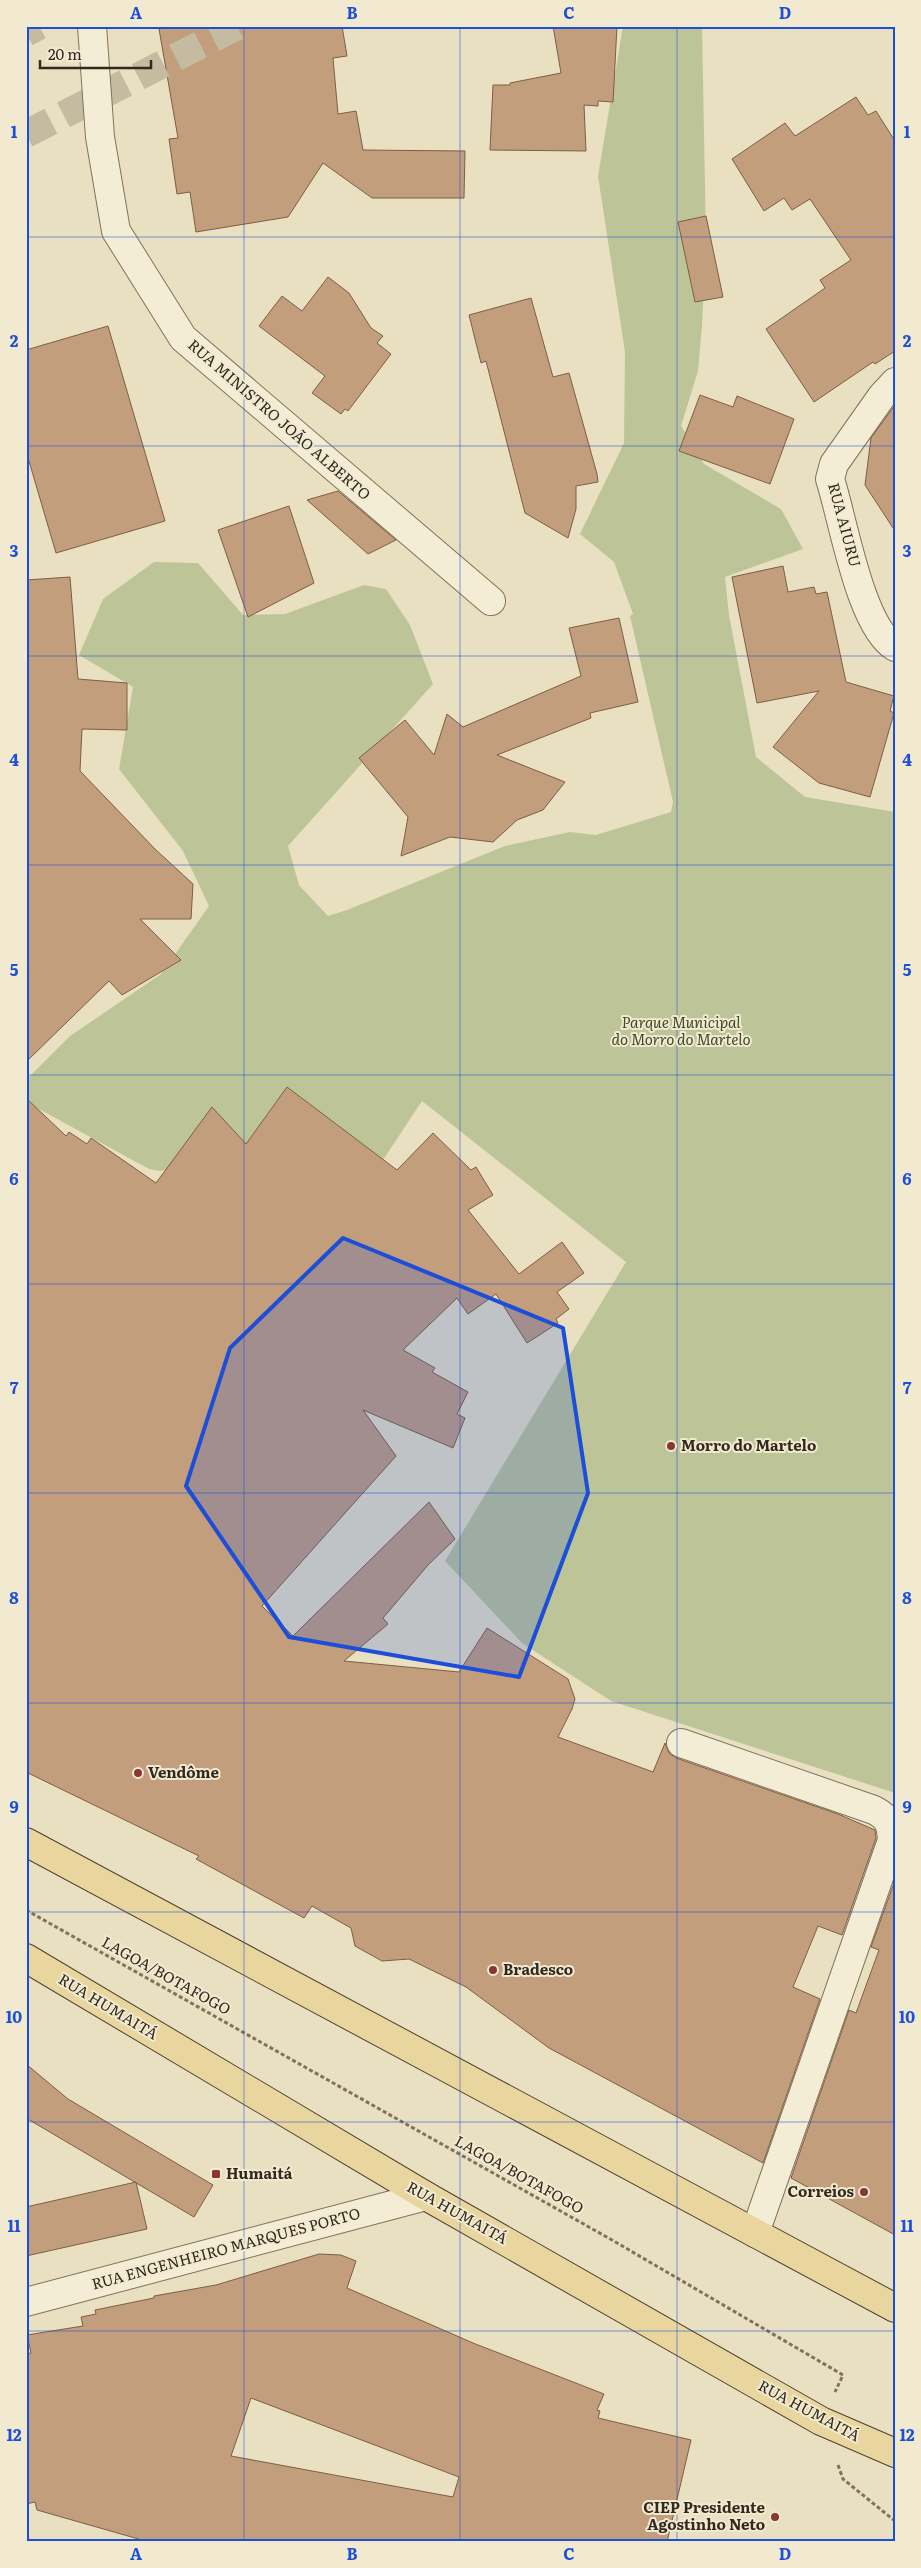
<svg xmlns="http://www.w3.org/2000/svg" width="921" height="2568" viewBox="0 0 921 2568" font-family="Literata,serif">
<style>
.green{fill:#bdc598}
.building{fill:#c39e7c;stroke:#7d5e44;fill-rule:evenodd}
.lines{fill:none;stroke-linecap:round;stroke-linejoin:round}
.highway-tunnel{stroke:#c4bba1;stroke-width:28;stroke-dasharray:28 14;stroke-linecap:butt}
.minor-casing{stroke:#81725b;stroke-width:30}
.major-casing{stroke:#4f402f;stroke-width:30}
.path{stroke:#81725b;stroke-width:3;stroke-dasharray:4 2.5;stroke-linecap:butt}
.minor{stroke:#f4edd5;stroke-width:28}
.major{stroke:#e8d69e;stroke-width:28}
.marked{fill:#1d4ed8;fill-opacity:0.2;stroke:#1d4ed8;stroke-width:4;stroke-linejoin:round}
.grid{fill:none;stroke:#1d4ed8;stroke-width:1;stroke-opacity:0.55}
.poi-dot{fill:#893732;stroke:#f1ead1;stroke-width:2}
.labels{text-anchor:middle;stroke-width:4;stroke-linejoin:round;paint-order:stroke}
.street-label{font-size:15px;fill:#32291e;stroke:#f1ead1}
.park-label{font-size:15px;font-style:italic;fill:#404c27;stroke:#f1ead1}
.poi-label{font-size:15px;font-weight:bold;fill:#32291e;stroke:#f1ead1;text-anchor:start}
.neatline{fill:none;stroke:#1d4ed8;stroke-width:2}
.grid-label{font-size:16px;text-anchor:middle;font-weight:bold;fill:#1d4ed8}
</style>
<rect width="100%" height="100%" fill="#e9e0c2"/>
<!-- green -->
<polygon class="green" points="623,26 702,26 706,240 702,326 698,371 681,426 704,464 781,509 803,549 725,577 729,615 756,757 805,797 895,812 895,1793 611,1701 522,1643 445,1561 626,1262 422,1101 383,1160 285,1090 246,1144 181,1168 160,1171 149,1169 26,1102 26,1080 70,1036 161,974 209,906 183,851 119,769 133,687 79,655 103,599 154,562 198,563 243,615 285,614 364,585 386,589 410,625 433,684 288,846 299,885 328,916 347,910 505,846 570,832 596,835 671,812 673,802 630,616 633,614 614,562 580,534 624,443 625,352 598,176"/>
<!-- building -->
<g class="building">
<polygon points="174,26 342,26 347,56 333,58 338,114 356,111 363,150 465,151 464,198 372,198 323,163 288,217 196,232 190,192 177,194 169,139 178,138 159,29"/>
<polygon points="553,26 617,26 613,102 598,101 598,106 584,105 586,151 490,150 493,85 510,85 510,83 561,73"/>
<polygon points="856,97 868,115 876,111 895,141 895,351 875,364 873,362 814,402 766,329 825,288 820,280 851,260 810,199 792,210 784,198 764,211 732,159 785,123 795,136"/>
<polygon points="706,216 723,297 695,302 678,222"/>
<polygon points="328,277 349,293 371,328 383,336 377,343 391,354 348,411 345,409 341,414 312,393 325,376 259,326 282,296 302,311"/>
<polygon points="531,298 553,377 569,373 597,474 598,482 576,486 576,509 568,538 525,513 486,361 481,363 469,315"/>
<polygon points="108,326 165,521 56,553 26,451 26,350"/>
<polygon points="700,395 733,407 737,396 794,419 770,484 679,451"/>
<polygon points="895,405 895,531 865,485 871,438"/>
<polygon points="338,491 396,540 368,554 307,500"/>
<polygon points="289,506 314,583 248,617 218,530"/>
<polygon points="783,566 788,592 814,587 816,594 827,592 846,682 894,696 890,711 894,713 870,797 819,783 773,747 819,691 757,703 732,577"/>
<polygon points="70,577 78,679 127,683 127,730 82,729 80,771 155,849 193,884 191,919 140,919 181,960 122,995 109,981 26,1062 26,580"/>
<polygon points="619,618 638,702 590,713 591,718 497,755 565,782 543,810 517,820 493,842 450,837 401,856 408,817 359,758 405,720 434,755 447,714 463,727 581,676 569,628"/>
<polygon points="287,1087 397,1170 433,1133 471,1170 476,1167 493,1195 468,1210 519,1274 562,1242 584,1273 557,1292 569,1309 556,1319 558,1323 527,1343 496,1294 468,1314 457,1298 403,1350 435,1368 432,1372 468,1392 457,1414 465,1418 453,1448 363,1410 396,1456 262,1606 293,1636 429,1502 455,1539 428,1565 383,1618 388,1624 344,1661 459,1672 487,1628 568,1679 575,1699 572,1709 558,1737 653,1772 665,1743 669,1753 676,1758 838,1814 875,1830 876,1838 842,1935 818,1926 793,1987 820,1999 763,2163 549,2048 466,1987 409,1959 382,1961 355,1946 351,1928 312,1906 304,1918 196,1859 199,1856 26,1772 26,1098 66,1136 69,1132 87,1144 91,1138 156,1183 212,1107 246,1144"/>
<polygon points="895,1880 895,2235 791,2178 849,2010 856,2013 879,1950 871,1947"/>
<polygon points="26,2064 68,2099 213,2185 194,2217 26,2118"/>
<polygon points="136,2182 147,2229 26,2256 26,2207"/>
<path d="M319 2254 341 2255 356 2261 347 2288 473 2343 604 2394 597 2410 600 2411 598 2418 691 2440 667 2542H149L37 2510 35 2502 26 2504V2354L31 2353 27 2335 83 2326 81 2317 96 2314 95 2310 154 2298V2296L216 2285ZM251 2398 459 2477 453 2497 231 2456Z"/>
</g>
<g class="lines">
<!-- highway-tunnel -->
<g class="highway-tunnel">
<polyline points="26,33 39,26"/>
<polyline points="26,134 237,26"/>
</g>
<defs>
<g id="minor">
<polyline points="92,26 100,137 116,231 183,338 491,601"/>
<path d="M895 382 882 396 834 464 830 479C843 519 860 626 895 647"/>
<path d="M681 1743 874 1810C889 1818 891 1824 892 1840L755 2233"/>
<polyline points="26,2302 426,2196"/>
</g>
<g id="major">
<polyline points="26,1842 895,2308"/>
<polyline points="26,1958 426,2196 821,2421 895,2453"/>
</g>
</defs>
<!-- minor casing -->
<use href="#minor" class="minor-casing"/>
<!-- major casing -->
<use href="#major" class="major-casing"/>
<!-- path -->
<g class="path">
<polyline points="26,1910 612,2240 843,2375 835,2392"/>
<polyline points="838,2465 843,2479 895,2521"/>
</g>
<!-- minor -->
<use href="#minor" class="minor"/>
<!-- major -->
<use href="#major" class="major"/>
</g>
<!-- marked area -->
<path class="marked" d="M343 1238 563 1328 588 1493 519 1677 289 1637 186 1486 230 1348Z"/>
<!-- grid -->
<path class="grid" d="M244 26V2542M460 26V2542M677 26V2542M26 237H895M26 446H895M26 656H895M26 865H895M26 1075H895M26 1284H895M26 1493H895M26 1703H895M26 1912H895M26 2122H895M26 2331H895"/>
<!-- markers -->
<g class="poi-dot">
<circle cx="671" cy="1446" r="5"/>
<circle cx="138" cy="1773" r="5"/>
<circle cx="493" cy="1970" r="5"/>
<rect x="211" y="2169" width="10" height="10" rx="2.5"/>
<circle cx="864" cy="2192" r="5"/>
<circle cx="775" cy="2517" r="5"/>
</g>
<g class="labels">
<!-- street labels -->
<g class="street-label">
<text transform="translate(279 420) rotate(41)" y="5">RUA MINISTRO JOÃO ALBERTO</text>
<text transform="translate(844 525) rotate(75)" y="5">RUA AIURU</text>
<text transform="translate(166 1976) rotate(29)" y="5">LAGOA/BOTAFOGO</text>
<text transform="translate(108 2007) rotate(31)" y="5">RUA HUMAITÁ</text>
<text transform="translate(519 2175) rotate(29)" y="5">LAGOA/BOTAFOGO</text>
<text transform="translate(457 2213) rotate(29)" y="5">RUA HUMAITÁ</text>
<text transform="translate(226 2249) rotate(-15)" y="5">RUA ENGENHEIRO MARQUES PORTO</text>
<text transform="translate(809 2411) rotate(28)" y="5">RUA HUMAITÁ</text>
</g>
<!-- park labels -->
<g class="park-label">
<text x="681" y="1028">Parque Municipal<tspan x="681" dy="17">do Morro do Martelo</tspan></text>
</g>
<!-- poi labels -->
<g class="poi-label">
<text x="681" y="1451">Morro do Martelo</text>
<text x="148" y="1778">Vendôme</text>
<text x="503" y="1975">Bradesco</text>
<text x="226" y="2179">Humaitá</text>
<text x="854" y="2197" text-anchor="end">Correios</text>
<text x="765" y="2513" text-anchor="end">CIEP Presidente<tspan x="765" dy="17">Agostinho Neto</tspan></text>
</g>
</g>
<!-- border -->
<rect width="921" height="2568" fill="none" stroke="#f1ead1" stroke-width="55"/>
<!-- scale -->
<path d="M40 60v8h111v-8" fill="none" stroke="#32291e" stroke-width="2.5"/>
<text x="48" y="60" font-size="15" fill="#32291e" stroke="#f1ead1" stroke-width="4" paint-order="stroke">20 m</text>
<rect x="28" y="28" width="866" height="2512" class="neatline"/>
<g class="grid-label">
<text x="136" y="19">A</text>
<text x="352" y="19">B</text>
<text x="569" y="19">C</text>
<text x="785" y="19">D</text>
<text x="14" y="138">1</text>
<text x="907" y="138">1</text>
<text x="14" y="347">2</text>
<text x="907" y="347">2</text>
<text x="14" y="557">3</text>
<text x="907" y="557">3</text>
<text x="14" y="766">4</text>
<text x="907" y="766">4</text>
<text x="14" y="976">5</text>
<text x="907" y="976">5</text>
<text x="14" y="1185">6</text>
<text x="907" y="1185">6</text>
<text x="14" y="1394">7</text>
<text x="907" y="1394">7</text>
<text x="14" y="1604">8</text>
<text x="907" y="1604">8</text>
<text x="14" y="1813">9</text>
<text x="907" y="1813">9</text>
<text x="14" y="2023">10</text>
<text x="907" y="2023">10</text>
<text x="14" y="2232">11</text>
<text x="907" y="2232">11</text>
<text x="14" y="2441">12</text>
<text x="907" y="2441">12</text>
<text x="136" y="2560">A</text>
<text x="352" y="2560">B</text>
<text x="569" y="2560">C</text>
<text x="785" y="2560">D</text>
</g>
</svg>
